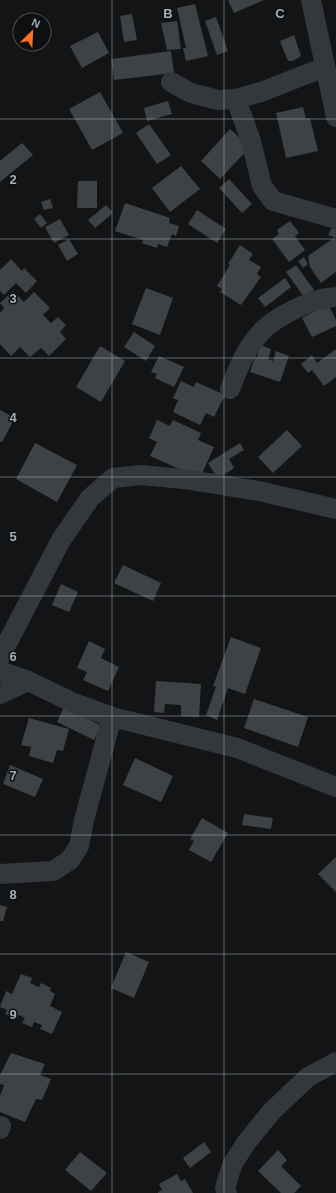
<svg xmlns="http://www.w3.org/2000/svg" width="336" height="1193" viewBox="0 0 336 1193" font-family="Arial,sans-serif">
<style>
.building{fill:#3f4245}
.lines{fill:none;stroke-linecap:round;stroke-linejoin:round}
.minor{stroke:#34373b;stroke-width:20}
.grid{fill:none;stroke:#a4afb7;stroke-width:1;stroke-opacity:0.55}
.grid-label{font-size:13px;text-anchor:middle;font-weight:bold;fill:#a4afb7;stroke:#0e0f10;stroke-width:3;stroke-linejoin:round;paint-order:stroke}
</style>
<rect width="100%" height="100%" fill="#131415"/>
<!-- building -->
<g class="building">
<polygon points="228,0 264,0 234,13"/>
<polygon points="195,4 208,56 186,61 183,48 186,48 177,8"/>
<polygon points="132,14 137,40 124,42 120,16"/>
<polygon points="216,17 228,51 217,55 205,21"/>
<polygon points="177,21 181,49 167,50 161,23"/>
<polygon points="98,32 109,53 82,68 70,46"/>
<polygon points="294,35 301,56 293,61 288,61 280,41"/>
<polygon points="171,51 174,73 114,80 111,59"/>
<polygon points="100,92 123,133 92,150 69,109"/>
<polygon points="168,101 172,114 147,121 144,108"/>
<polygon points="303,107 306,119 310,118 318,151 286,158 276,113"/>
<polygon points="149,124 171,155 157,164 136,133"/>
<polygon points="230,129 250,147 220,179 201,161"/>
<polygon points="22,143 33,155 0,182 0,161"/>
<polygon points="181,166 200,189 170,212 152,188"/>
<polygon points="229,179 252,204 242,213 219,188"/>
<polygon points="78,181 97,181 97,208 77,208"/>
<polygon points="50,199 53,208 44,210 41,202"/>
<polygon points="125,203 170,218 169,223 179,226 176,236 172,234 167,247 158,244 157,248 142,243 143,240 115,231"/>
<polygon points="106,205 113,213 95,228 88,220"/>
<polygon points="197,210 226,229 217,243 188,224"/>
<polygon points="40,214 47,223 41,228 34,219"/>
<polygon points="60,219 69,235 54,243 45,227"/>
<polygon points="290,221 299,233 295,236 305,250 289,262 272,239 279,234 277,230"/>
<polygon points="333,225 336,226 336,238 328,235"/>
<polygon points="334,238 336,241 336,272 321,283 310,267 308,256"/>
<polygon points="69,239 78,254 67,261 58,245"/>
<polygon points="240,245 253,254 249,260 261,267 257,274 261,277 241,305 220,292 222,289 217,286 230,265 228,264"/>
<polygon points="304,257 308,264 303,268 298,261"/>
<polygon points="11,259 22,271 24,268 37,281 26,293 16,283 4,295 0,291 0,270"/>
<polygon points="296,265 314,290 304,297 286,272"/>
<polygon points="285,278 291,287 265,307 258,298"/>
<polygon points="146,288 173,298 160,335 132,324"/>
<polygon points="13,291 24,302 34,292 50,308 43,315 51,323 58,317 66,325 60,332 66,339 49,356 41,348 30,357 20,347 11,356 0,344 0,313 4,308 0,303"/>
<polygon points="328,304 336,320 336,326 312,337 302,318"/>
<polygon points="134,332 155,346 146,361 124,347"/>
<polygon points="260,345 271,349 268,359 273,361 276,351 289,356 280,382 250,372 255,357 257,357"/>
<polygon points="100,346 125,361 101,402 76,387"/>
<polygon points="336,349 336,377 324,386 312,370 308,373 301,364 312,355 317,363"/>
<polygon points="159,356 184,367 174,387 155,378 157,374 151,372"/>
<polygon points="181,381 194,387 196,382 225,395 214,417 206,413 200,425 173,412 178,400 173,398"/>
<polygon points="0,410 15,418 2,442 0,442"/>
<polygon points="157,420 170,426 173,420 201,433 198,440 214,447 200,478 150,456 157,442 149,438"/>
<polygon points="287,430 302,446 273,473 258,457"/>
<polygon points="35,443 77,465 57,502 16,479"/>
<polygon points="240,443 244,450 229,459 234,468 218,479 208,463"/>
<polygon points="123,565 161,583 153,601 114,583"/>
<polygon points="61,584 78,592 69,612 52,605"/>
<polygon points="231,637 261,648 245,694 228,688 217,720 206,715 216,687 213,686"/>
<polygon points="89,641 105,649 101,658 119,667 108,691 83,680 87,672 77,668"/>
<polygon points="156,681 201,684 199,717 181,716 181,705 165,704 164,713 154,712"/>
<polygon points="254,699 308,717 298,747 244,728"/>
<polygon points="64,707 102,726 94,740 57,722"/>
<polygon points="29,718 69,729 63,751 57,750 53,763 29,756 31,747 21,745"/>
<polygon points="135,758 173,776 161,802 123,785"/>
<polygon points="10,765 43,779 35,797 3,784"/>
<polygon points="244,814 273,818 271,829 242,825"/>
<polygon points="202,818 228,833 211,862 189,850 194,841 190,839"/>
<polygon points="336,857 336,892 318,874"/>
<polygon points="0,905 7,907 3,921 0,921"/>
<polygon points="126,952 149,962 134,998 111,988"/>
<polygon points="21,974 32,978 30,983 39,987 41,983 51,988 50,991 55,994 50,1006 62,1012 52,1034 40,1029 42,1025 34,1022 32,1027 22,1023 25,1018 19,1015 17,1019 5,1014 7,1010 0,1007 6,991 12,994"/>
<polygon points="11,1053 45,1064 40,1075 51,1079 42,1100 36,1099 25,1122 0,1112 0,1096 4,1085 0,1084 0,1075"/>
<polygon points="204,1142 211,1152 190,1168 183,1158"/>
<polygon points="278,1150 287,1160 281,1166 301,1186 294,1193 281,1193 258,1171"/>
<polygon points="80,1152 107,1173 91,1191 65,1170"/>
<polygon points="177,1174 181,1181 185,1179 193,1193 158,1193 158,1192 162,1190 159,1184"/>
</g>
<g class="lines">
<!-- minor -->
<g class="minor">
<polyline points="311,0 336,117"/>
<polyline points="171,82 191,93 218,100 236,99 261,92 325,67"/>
<polyline points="236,99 251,141 262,186 273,201 336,219"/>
<path d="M230 389C237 371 244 353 256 338 268 321 298 306 318 300 324 298 330 298 336 297"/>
<polyline points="0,657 61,540 90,498 113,478 141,475 184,479 259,491 336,509"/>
<polyline points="0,671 28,681 74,703 112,717 237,748 336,787"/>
<polyline points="0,694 28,681"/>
<polyline points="0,874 53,871 70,860 79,846 84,820 112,717"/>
<polyline points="0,1129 1,1126"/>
<polyline points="227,1193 225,1188 232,1165 246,1143 271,1112 308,1077 336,1062"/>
</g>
</g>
<!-- grid -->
<path class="grid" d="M112 0V1193M224 0V1193M0 119H336M0 239H336M0 358H336M0 477H336M0 596H336M0 716H336M0 835H336M0 954H336M0 1074H336"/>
<g class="grid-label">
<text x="168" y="18">B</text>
<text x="280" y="18">C</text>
<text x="13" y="184">2</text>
<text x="13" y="303">3</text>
<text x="13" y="422">4</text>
<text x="13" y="541">5</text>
<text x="13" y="661">6</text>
<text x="13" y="780">7</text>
<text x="13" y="899">8</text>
<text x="13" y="1019">9</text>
</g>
<!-- north arrow -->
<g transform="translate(32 32) rotate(24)"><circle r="19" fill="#0e0f10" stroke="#4a4f53"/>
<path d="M0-3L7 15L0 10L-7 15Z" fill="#fe7323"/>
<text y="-6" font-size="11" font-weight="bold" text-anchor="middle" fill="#a4afb7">N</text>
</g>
</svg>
